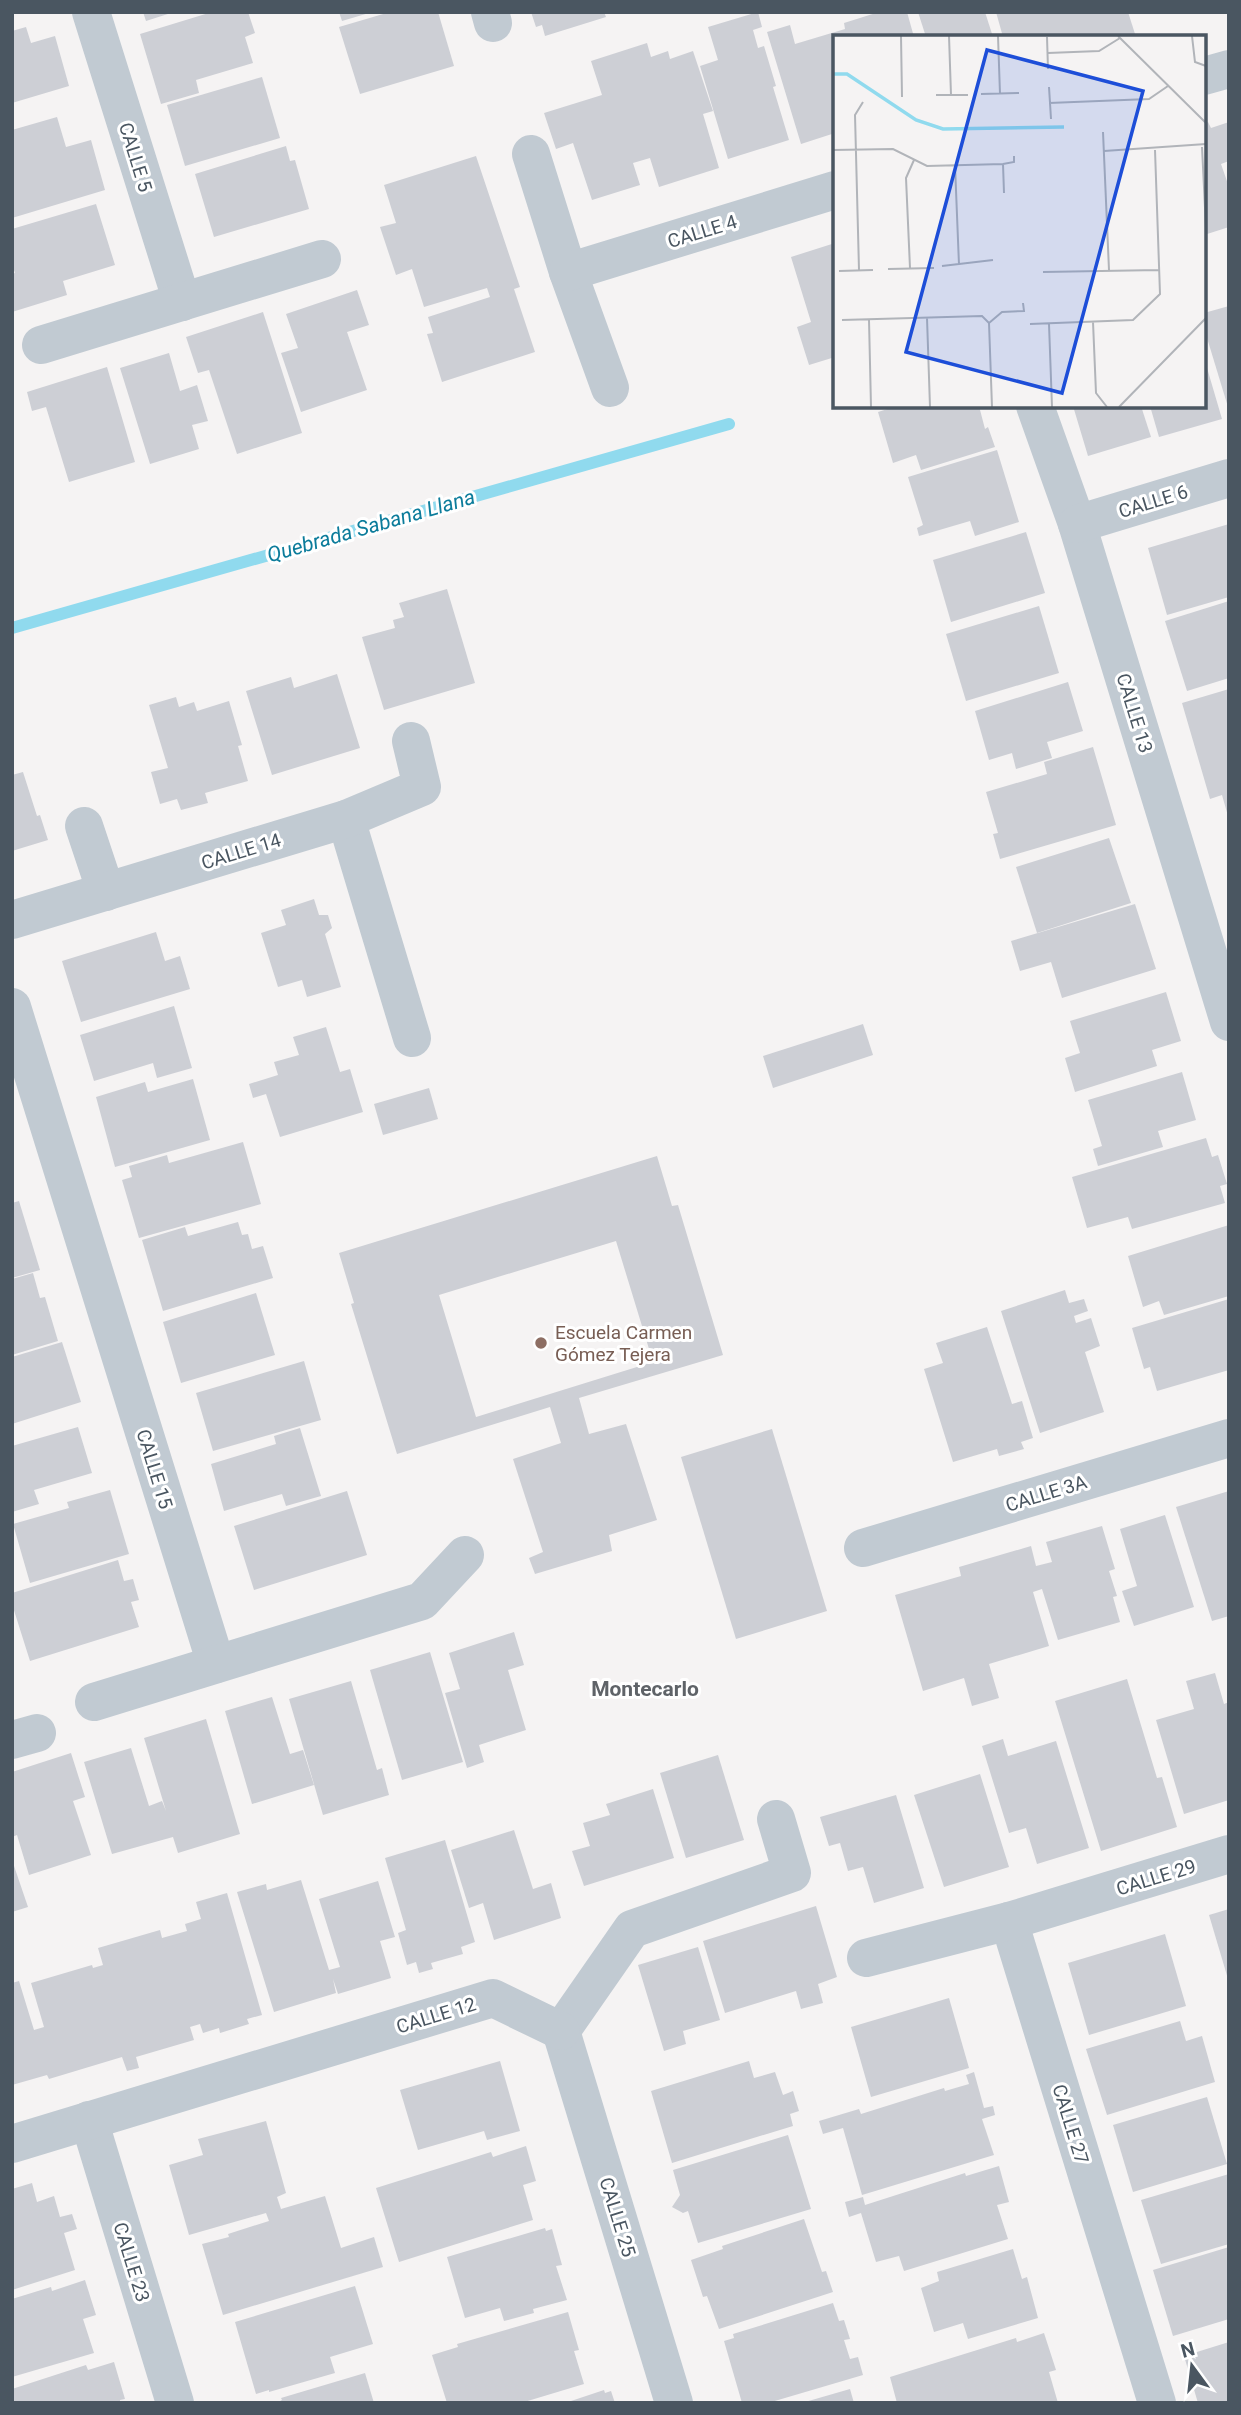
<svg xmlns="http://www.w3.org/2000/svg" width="1241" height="2415" viewBox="0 0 1241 2415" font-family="Roboto,sans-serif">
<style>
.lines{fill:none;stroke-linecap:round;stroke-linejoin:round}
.stream{stroke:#90daee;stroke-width:12}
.building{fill:#cdcfd5;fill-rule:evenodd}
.minor{stroke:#c1cad2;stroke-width:38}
.education-dot{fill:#8d6e63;stroke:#fff;stroke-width:2.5}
.labels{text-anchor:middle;stroke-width:6;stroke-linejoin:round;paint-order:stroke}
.street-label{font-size:19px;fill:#4a5661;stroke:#fff}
.education-label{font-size:19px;fill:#785e54;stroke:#fff;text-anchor:start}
.water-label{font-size:21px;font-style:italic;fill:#0c7c9b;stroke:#fff}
.neighbourhood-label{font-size:21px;font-weight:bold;fill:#5f6368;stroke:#fff}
.inset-river{fill:none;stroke:#90daee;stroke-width:3.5}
.inset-road{fill:none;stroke:#b1b4b9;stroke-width:2}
.view{fill:#1d4ed8;fill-opacity:0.15;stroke:#1d4ed8;stroke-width:3.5}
.inset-edge{fill:none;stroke:#4a5661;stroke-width:3.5}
</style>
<rect width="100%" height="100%" fill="#f5f3f3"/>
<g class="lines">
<!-- stream -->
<polyline class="stream" points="12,628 729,424"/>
</g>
<!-- building -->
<g class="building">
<polygon points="143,12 171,12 171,13 146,21"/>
<polygon points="212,12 248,12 255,33 245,37 253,63 196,80 199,93 161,104 140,34"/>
<polygon points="339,12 369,12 369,13 342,21"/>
<polygon points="390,12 438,12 454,66 360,94 339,27"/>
<polygon points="531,12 604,12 606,17 545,36 542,25 536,27"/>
<polygon points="758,12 762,27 753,30 758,48 764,46 776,86 773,87 789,140 728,159 700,66 718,60 708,27"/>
<polygon points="879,12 907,12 914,37 835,37 835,133 801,144 767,32 790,25 795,44 845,29 844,23"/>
<polygon points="918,12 985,12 993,37 926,37"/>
<polygon points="996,12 1128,12 1136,37 1003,37"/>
<polygon points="26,27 31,43 55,36 69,86 12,103 12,31"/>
<polygon points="647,43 651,57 668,51 670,59 693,51 713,111 703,114 719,168 659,187 650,158 633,163 640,185 592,200 573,143 556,149 544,113 602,95 591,61"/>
<polygon points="262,77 280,138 185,166 167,105"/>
<polygon points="57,117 66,147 91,140 105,190 12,218 12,130"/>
<polygon points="1208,122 1211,128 1229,122 1229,161 1221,164 1229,187 1229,227 1204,235 1204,123"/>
<polygon points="286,146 290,161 295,160 309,209 214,237 195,174"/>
<polygon points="476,156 520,287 514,289 535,352 442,382 427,334 433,333 428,317 490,297 487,288 424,307 412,269 396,275 380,227 396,223 384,185"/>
<polygon points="96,204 115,265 63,281 67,295 12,312 12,274 15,273 12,264 12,229"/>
<polygon points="835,243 835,357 809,365 797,327 811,322 791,257"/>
<polygon points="357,290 369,325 347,332 367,390 301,412 281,353 298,348 286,314"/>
<polygon points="1229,306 1229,407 1228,407 1204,328 1204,313"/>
<polygon points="263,312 302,433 237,454 209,370 198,373 186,337"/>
<polygon points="169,353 180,391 197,385 208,421 192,425 199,449 150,464 120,368"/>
<polygon points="1205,361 1222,419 1159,437 1150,406 1204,406"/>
<polygon points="107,367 135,462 69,482 46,407 32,411 27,392"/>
<polygon points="897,406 979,406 985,429 988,427 995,447 921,470 916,455 893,463 878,412"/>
<polygon points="1073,406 1141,406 1151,437 1088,456"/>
<polygon points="997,450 1019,522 975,536 970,521 919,536 917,528 923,525 908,477"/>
<polygon points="1229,524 1229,597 1167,615 1148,548"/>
<polygon points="1026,532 1045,593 951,622 933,560"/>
<polygon points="447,589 475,683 384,710 362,637 395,628 393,620 404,617 399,603"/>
<polygon points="1229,601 1229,678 1187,691 1165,621"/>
<polygon points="1039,606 1059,673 966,701 946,634"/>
<polygon points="337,674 360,748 272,775 246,691 291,677 294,688"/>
<polygon points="1068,682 1083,731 1047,742 1052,758 1016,769 1012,753 989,760 975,711"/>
<polygon points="1229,689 1229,815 1228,816 1222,795 1210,799 1182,703"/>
<polygon points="176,697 179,707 194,702 197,711 229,701 242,745 238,746 248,781 205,793 208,803 181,810 177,799 160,804 151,772 168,768 149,705"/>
<polygon points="1093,747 1116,825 1000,859 993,834 998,833 986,792 1047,774 1044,762"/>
<polygon points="23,772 37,816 40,815 48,840 12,851 12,775"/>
<polygon points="1109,838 1131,903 1037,933 1016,867"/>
<polygon points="314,899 319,915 328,915 332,928 325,934 341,987 307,997 302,980 278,987 261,933 286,925 281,910"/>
<polygon points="1135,904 1156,969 1062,998 1051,962 1020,971 1011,941"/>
<polygon points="156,932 165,961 180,956 190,989 81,1022 62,961"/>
<polygon points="1166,992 1181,1041 1152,1050 1157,1066 1075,1092 1065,1058 1080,1053 1070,1021"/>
<polygon points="174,1006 192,1068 157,1078 153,1063 94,1081 80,1035"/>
<polygon points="863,1024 873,1055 773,1088 763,1056"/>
<polygon points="326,1027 340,1072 350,1069 363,1112 280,1137 266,1094 253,1098 249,1084 278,1075 274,1062 299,1055 293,1037"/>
<polygon points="1182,1072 1196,1120 1158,1131 1163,1147 1098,1166 1093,1149 1102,1146 1088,1100"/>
<polygon points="193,1079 210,1140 115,1167 96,1097 145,1082 148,1092"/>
<polygon points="429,1088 438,1119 383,1135 374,1104"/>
<polygon points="1206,1138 1212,1157 1218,1155 1227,1184 1220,1186 1225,1203 1132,1229 1128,1217 1087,1228 1072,1177"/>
<polygon points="243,1142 261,1204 139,1238 122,1180 132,1177 129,1166 167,1155 169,1163"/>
<path d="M657 1156 672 1206 678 1205 723 1355 579 1398 589 1434 626 1424 657 1520 609 1535 612 1551 535 1574 529 1558 543 1552 513 1459 561 1443 550 1407 397 1454 351 1304 354 1303 339 1253ZM616 1241 653 1362 476 1417 439 1295Z"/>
<polygon points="19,1201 40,1270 12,1278 12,1203"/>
<polygon points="238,1222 242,1235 248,1234 252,1249 263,1246 273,1278 163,1311 142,1240 185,1227 188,1236"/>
<polygon points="1229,1225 1229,1296 1164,1315 1159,1301 1143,1307 1128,1256"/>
<polygon points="33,1273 40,1298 45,1297 58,1341 12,1355 12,1279"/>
<polygon points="1065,1290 1069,1303 1084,1299 1088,1311 1074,1316 1076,1323 1091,1318 1100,1346 1085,1352 1104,1412 1040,1433 1001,1311"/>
<polygon points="256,1293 275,1355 181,1383 163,1322"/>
<polygon points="1229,1299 1229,1370 1157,1391 1150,1367 1144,1369 1132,1328"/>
<polygon points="987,1327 1012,1404 1022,1401 1033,1438 1021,1442 1024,1449 999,1456 997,1449 953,1462 924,1369 943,1363 936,1343"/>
<polygon points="62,1342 81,1402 12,1424 12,1357"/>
<polygon points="304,1361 321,1420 213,1451 196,1393"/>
<polygon points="78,1427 92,1473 34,1490 39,1504 12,1512 12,1446"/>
<polygon points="300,1428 321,1496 286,1506 282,1494 224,1511 211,1464 276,1444 274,1436"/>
<polygon points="772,1429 827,1611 736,1639 681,1457"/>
<polygon points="110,1490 129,1554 30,1583 13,1524 69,1508 67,1502"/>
<polygon points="347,1491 367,1555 254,1590 234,1526"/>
<polygon points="1229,1491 1229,1616 1212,1621 1176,1507"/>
<polygon points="1165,1515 1194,1607 1134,1626 1122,1591 1137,1586 1120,1529"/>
<polygon points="1102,1526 1115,1569 1109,1571 1117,1596 1113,1597 1120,1622 1058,1640 1042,1589 1033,1592 1049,1646 989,1664 999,1698 972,1706 964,1678 923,1691 895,1595 961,1576 959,1567 1031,1546 1036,1566 1052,1562 1046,1542"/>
<polygon points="118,1560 124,1581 133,1579 139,1600 131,1602 139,1627 30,1661 12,1604 12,1593"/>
<polygon points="514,1632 524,1665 508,1670 526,1730 479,1745 484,1762 467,1768 445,1693 460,1689 449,1653"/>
<polygon points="430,1652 463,1762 402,1780 370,1670"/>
<polygon points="1215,1673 1224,1704 1229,1702 1229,1800 1184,1814 1156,1720 1194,1709 1186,1681"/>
<polygon points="1127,1679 1157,1778 1162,1777 1177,1827 1101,1851 1055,1701"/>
<polygon points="351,1681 377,1770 382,1768 389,1795 323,1815 289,1699"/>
<polygon points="272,1697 290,1754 303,1750 314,1785 252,1804 225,1711"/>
<polygon points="206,1719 240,1834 178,1853 173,1837 112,1854 84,1762 131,1748 149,1806 162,1801 166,1811 144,1738"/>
<polygon points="1003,1739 1008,1756 1056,1741 1089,1848 1037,1864 1026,1828 1009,1833 982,1746"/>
<polygon points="71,1753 85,1797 73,1801 91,1855 29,1875 17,1835 12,1837 12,1772"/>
<polygon points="718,1755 744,1840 686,1858 660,1773"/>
<polygon points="980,1774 1009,1867 944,1887 914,1795"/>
<polygon points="653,1789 674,1858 584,1886 572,1851 590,1846 583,1823 610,1815 606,1804"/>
<polygon points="896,1795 924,1888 874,1903 863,1867 848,1871 840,1843 829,1846 820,1817"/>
<polygon points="514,1830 533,1889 551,1883 561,1918 494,1940 483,1903 469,1908 451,1850"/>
<polygon points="445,1840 475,1942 461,1947 463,1954 431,1963 433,1969 419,1973 416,1962 407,1965 398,1933 406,1930 385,1858"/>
<polygon points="12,1860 28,1907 12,1912"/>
<polygon points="301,1880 329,1970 340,1967 319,1899 378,1881 395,1937 380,1941 391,1978 338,1994 333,1979 336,1993 274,2012 237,1892 266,1884 267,1890"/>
<polygon points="227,1893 262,2015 247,2019 249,2024 220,2033 219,2028 203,2033 200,2024 190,2027 194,2040 136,2057 139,2068 127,2071 122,2057 49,2079 47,2075 12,2085 12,1983 19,1981 34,2030 44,2027 31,1983 92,1965 93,1968 103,1965 98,1948 160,1930 162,1938 187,1931 185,1924 201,1919 196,1902"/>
<polygon points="816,1906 837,1977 818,1984 823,2003 801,2009 796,1991 725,2013 703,1941"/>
<polygon points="1229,1909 1229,1979 1228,1979 1209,1915"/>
<polygon points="1165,1934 1186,2006 1089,2035 1068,1963"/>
<polygon points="698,1947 720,2020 683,2031 686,2044 664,2051 638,1965"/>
<polygon points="949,1998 969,2068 871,2097 851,2027"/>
<polygon points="1180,2021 1186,2041 1202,2036 1215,2082 1107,2115 1086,2049"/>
<polygon points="500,2061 520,2131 487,2140 484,2131 418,2150 400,2090"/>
<polygon points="749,2061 754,2078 775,2072 783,2095 793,2091 799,2111 790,2114 793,2126 672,2163 651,2091"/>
<polygon points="974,2072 984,2108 993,2106 995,2115 982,2119 994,2155 862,2195 843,2128 823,2134 819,2121 859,2109 861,2114 944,2088 945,2091 969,2084 966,2075"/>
<polygon points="1207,2097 1227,2164 1133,2192 1113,2125"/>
<polygon points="266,2121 286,2193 277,2197 281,2209 325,2196 341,2248 374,2237 383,2267 223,2315 202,2244 229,2237 228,2234 269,2221 266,2213 189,2235 169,2165 203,2155 198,2139"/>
<polygon points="788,2135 811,2209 698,2243 688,2211 683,2213 672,2207 680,2195 673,2170"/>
<polygon points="526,2146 536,2181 523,2185 533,2220 399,2262 376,2188 491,2152 493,2157"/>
<polygon points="999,2166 1009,2202 997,2205 1008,2239 904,2271 899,2256 876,2262 861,2213 849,2217 845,2202 863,2197 865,2205 965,2173 966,2176"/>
<polygon points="1229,2174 1229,2244 1161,2264 1141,2200"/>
<polygon points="32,2183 37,2202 54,2196 60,2217 72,2214 77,2229 64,2233 75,2270 12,2290 12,2189"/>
<polygon points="804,2219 822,2272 826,2271 833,2292 719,2329 707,2296 703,2297 691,2260 723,2249 722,2246"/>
<polygon points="545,2228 546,2231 552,2229 562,2265 556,2266 567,2300 533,2309 534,2313 504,2321 500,2308 465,2318 447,2257"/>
<polygon points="1229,2247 1229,2319 1173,2336 1153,2270"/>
<polygon points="1013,2249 1022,2279 1027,2277 1038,2318 968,2339 963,2323 934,2332 921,2288 939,2281 937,2272"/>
<polygon points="85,2280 96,2315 83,2319 94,2353 12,2377 12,2299 51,2287 52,2291"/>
<polygon points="355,2286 373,2344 330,2357 335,2373 269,2392 269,2390 256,2394 235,2322"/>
<polygon points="833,2303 839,2321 844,2320 850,2339 844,2340 850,2359 858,2357 863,2375 768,2403 742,2403 724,2341 734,2338 733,2334"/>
<polygon points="568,2312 579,2350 574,2351 584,2384 521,2403 447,2403 432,2355 458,2347 457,2344"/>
<polygon points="1044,2333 1056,2370 1049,2372 1058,2403 897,2403 890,2377 1016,2338 1017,2342"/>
<polygon points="1229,2342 1229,2403 1198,2403 1184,2356"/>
<polygon points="114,2362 125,2399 120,2400 120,2403 12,2403 12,2389 86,2365 88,2370"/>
<polygon points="365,2373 374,2403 276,2403 282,2400 281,2398"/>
<polygon points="850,2389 854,2403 805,2403 805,2402"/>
<polygon points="604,2390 605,2393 611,2391 615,2403 565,2403"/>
</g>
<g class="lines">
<!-- minor -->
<g class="minor">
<polyline points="91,12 182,302"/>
<polyline points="490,12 493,23"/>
<polyline points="1204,76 1229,69"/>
<polyline points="531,154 568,272 610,388"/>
<polyline points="568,272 835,190"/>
<polyline points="41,345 322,259"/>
<polyline points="1035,406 1077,524 1229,1022"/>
<polyline points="1077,524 1229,478"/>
<polyline points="346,819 412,1038"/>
<polyline points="84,826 106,892"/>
<polyline points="12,920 346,819 422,787 411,741"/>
<polyline points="12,1007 216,1664"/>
<polyline points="863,1548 1229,1438"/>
<polyline points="94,1702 422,1601 465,1555"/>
<polyline points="12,1740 37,1733"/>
<polyline points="1009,1921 1157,2403"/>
<polyline points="866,1958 1009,1921 1229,1854"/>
<polyline points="561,2031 674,2403"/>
<polyline points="561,2031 632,1929 792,1873 776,1819"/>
<polyline points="89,2120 175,2403"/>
<polyline points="12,2144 493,1998 561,2031"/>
</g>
</g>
<!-- markers -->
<circle class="education-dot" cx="541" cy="1343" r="7"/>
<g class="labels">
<!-- street labels -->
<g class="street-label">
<text transform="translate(136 157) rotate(73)" y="7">CALLE 5</text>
<text transform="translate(702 231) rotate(-17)" y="7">CALLE 4</text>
<text transform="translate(1153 501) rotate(-17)" y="7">CALLE 6</text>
<text transform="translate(1135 713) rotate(73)" y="7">CALLE 13</text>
<text transform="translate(241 851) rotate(-17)" y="7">CALLE 14</text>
<text transform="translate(155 1469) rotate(73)" y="7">CALLE 15</text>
<text transform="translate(1046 1493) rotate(-17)" y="7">CALLE 3A</text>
<text transform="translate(1156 1877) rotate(-17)" y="7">CALLE 29</text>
<text transform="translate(436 2015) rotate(-17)" y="7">CALLE 12</text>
<text transform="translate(1071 2124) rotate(73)" y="7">CALLE 27</text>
<text transform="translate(618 2217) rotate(73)" y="7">CALLE 25</text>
<text transform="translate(132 2262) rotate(73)" y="7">CALLE 23</text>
</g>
<!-- education labels -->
<g class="education-label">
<text x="555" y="1339">Escuela Carmen<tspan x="555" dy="22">Gómez Tejera</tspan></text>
</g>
<!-- water labels -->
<g class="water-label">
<text transform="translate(371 526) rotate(-16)" y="7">Quebrada Sabana Llana</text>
</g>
<!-- neighbourhood labels -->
<g class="neighbourhood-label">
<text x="645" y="1696">Montecarlo</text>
</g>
</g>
<!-- overview -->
<g transform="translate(833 35)">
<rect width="373" height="373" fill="#f5f3f3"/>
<path class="inset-river" d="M0 39H14L83 85 110 94 231 92"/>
<path class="inset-road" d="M68 1 69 62M116 1 118 60M165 1 167 59M285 1 373 88M359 1 362 27 373 31M214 2 215 34M215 18 266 16 287 3M216 52 218 84M148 59 186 58M103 60H135M216 68 316 64 335 51M270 97 276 235M369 112 373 193M0 115 60 114 94 131 170 129 181 127V121M271 116 373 109M170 129 171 158M122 130 126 230M109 231 160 225M77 233 73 143 81 125M55 234 101 233M26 235 22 80 30 67M6 236 40 235M210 237 326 235M94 283 97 372M9 285 149 281 156 288M36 285 38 372M260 287 263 358 274 372M156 288 159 372M156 288 169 277 191 276 190 268M197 289 300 285 327 259 322 115M216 289 219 372M286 372 373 283"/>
<path class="view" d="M154 15 310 56 229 358 73 317Z"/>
<rect width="373" height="373" class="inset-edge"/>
</g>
<!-- border -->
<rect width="1241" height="2415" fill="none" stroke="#4a5661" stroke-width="28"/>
<!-- north arrow -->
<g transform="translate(1192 2366) rotate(345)" stroke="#ffffff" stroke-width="5" paint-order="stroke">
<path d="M0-5L12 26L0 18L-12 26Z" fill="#4a5661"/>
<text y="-10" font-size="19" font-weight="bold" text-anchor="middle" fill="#4a5661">N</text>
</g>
</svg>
